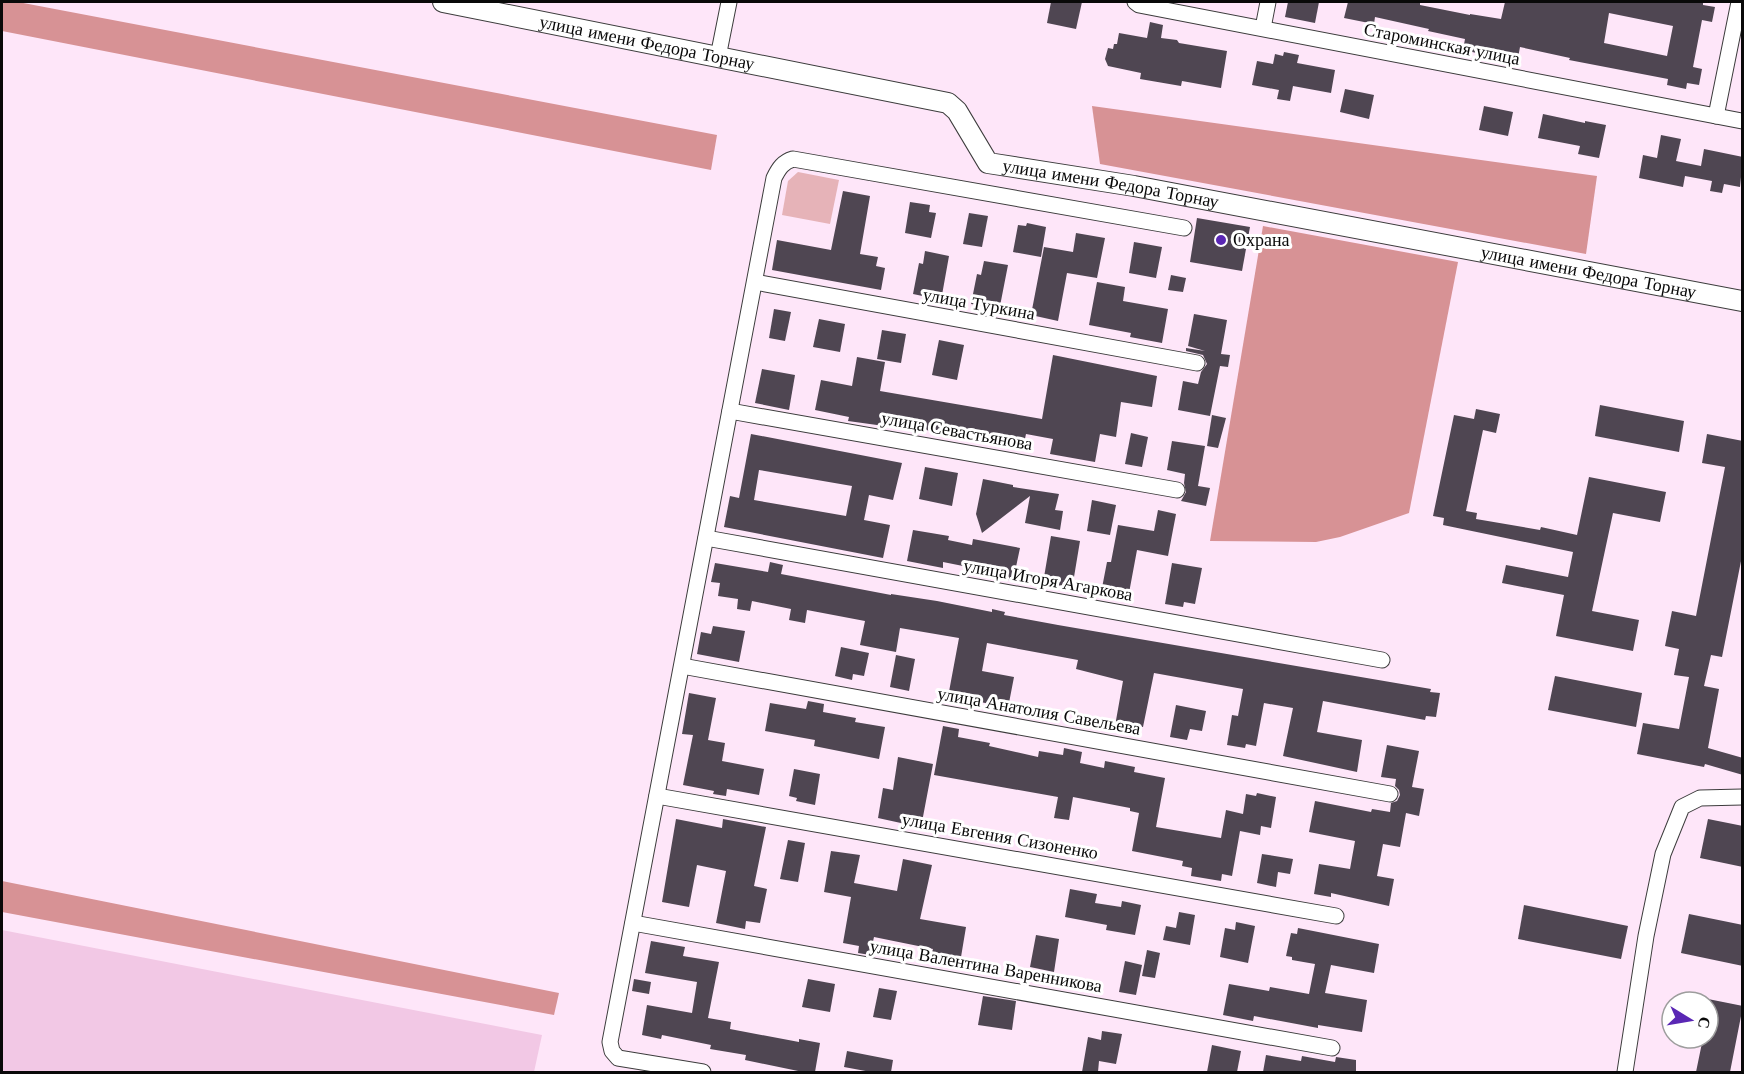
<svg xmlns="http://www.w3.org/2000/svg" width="1744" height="1074" viewBox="0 0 1744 1074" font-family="'Libre Baskerville',serif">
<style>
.farmland{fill:#f2c8e5}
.green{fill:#e6b3b8}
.forest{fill:#d79295}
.building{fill:#4f4652;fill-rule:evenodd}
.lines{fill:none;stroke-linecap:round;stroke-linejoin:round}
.minor-casing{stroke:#3c3c3c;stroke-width:17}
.tertiary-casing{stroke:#3c3c3c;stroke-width:22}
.minor{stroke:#fff;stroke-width:15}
.tertiary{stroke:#fff;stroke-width:20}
.poi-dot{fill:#5a27b4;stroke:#fff;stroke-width:2}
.labels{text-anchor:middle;stroke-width:6;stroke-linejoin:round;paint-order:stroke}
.street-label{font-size:18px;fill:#090909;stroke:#fff}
.poi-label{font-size:18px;fill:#090909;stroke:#fff;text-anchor:start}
</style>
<rect width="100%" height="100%" fill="#fee6f9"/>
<!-- farmland -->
<polygon class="farmland" points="2,930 542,1035 534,1072 2,1072"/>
<!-- green -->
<polygon class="green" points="798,172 839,180 830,224 782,215 788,181"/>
<!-- forest -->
<g class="forest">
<polygon points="2,2 18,2 717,135 711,170 2,31"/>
<polygon points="1092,106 1597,176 1586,254 1100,164"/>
<polygon points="1263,226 1458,262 1409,513 1340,537 1316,542 1210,541"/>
<polygon points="2,881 559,993 554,1015 2,912"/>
</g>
<!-- building -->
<g class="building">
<polygon points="1051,2 1082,2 1076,29 1047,23"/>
<polygon points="1288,2 1319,2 1315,23 1285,17"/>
<path d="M1348 2H1420V5L1470 15V14L1501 19 1505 2H1703V5L1715 7 1712 22 1702 20 1693 67 1702 69 1699 85 1687 83 1686 89 1667 85 1668 79 1569 60 1570 58 1520 47 1518 58 1487 52 1486 55 1463 50 1465 39 1428 31 1429 29 1375 17 1374 24 1344 18ZM1609 13 1673 26 1667 56 1604 43Z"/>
<polygon points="1150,22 1163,25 1161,38 1177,40 1179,43 1227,51 1221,88 1182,81 1181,86 1140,79 1141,73 1108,66 1105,59 1108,48 1113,49 1114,44 1117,44 1119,33 1147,38"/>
<polygon points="1284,52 1299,55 1297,63 1335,70 1331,93 1293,86 1290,101 1277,99 1279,90 1252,85 1257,61 1273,64 1275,54 1283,56"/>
<polygon points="1345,89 1374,95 1369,119 1340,112"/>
<polygon points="1484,106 1513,112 1508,136 1479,130"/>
<polygon points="1543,114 1585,123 1585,121 1606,125 1599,158 1578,154 1580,146 1538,138"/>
<polygon points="1661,135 1681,139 1676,161 1701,166 1704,149 1743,157 1740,187 1724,184 1722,193 1710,191 1712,181 1685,176 1683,187 1639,178 1643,155 1657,158"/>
<polygon points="843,191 870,196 860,254 878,257 876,266 885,268 881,290 772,270 777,240 831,250"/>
<polygon points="910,202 930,205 929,212 936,213 931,238 905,233"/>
<polygon points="969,213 988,216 982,247 963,244"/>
<polygon points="1197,218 1250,227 1242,271 1190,262"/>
<polygon points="1027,223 1046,227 1041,257 1013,252 1018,225 1026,226"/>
<polygon points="1076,233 1105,238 1097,278 1067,273 1058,321 1031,315 1044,247 1073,252"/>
<polygon points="1134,242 1162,247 1156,278 1129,273"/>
<polygon points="925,251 949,256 942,295 933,294 932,298 913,294 919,263 923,264"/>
<polygon points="984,261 1008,265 1000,306 991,304 990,307 971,304 977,274 981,275"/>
<polygon points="1171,275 1186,278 1183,292 1168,290"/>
<polygon points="1097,282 1125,287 1123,301 1168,309 1162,343 1130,337 1131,333 1089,325"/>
<polygon points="774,309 791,312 785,341 769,338"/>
<polygon points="1194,314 1227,320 1221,354 1230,355 1228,367 1220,366 1210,416 1178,410 1183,381 1198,384 1201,372 1207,364 1203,355 1186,351 1186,348 1205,351 1188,346"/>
<polygon points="819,319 845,324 840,352 813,347"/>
<polygon points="882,330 906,334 901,363 877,359"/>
<polygon points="939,340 964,345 957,380 932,375"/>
<polygon points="1053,355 1157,376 1152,407 1121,402 1116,437 1100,434 1095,462 1050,454 1053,439 1026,434 1023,448 931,433 931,431 906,426 906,429 848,421 849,417 815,410 821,380 852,386 857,357 885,362 880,391 1042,419"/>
<polygon points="762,369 795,375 789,410 755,403"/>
<polygon points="1600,405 1684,421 1679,452 1595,436"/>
<polygon points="1476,409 1500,414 1496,433 1483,430 1466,511 1477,513 1476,519 1540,530 1541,527 1577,535 1589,477 1666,492 1660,522 1613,513 1592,611 1639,620 1633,651 1556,636 1564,595 1502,583 1506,565 1568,577 1573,552 1443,525 1444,518 1433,516 1454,415 1474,419"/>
<polygon points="1212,415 1226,418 1218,448 1207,446"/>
<polygon points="1131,433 1148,437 1142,467 1125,464"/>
<path d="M751 434 902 463 893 500 869 495 864 520 890 525 883 558 724 527 730 496 739 498ZM759 470 852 486 846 516 754 500Z"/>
<polygon points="1707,434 1743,441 1743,551 1722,657 1711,655 1704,686 1719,689 1708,748 1743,758 1743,775 1705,764 1704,767 1637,754 1643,723 1679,729 1689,677 1674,675 1679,649 1665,646 1672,611 1696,616 1725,467 1702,463"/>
<polygon points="1172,441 1205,446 1198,486 1210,488 1206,506 1181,501 1186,492 1184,483 1185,474 1167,470"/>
<polygon points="925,467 958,473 952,506 919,499"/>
<polygon points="983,479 1013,485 1013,487 1059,494 1055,510 1063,511 1060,530 1025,523 1030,496 982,533 976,514"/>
<polygon points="1092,500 1116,505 1110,535 1087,531"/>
<polygon points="1158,510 1176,514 1168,556 1137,550 1129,593 1120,592 1120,596 1101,593 1107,562 1111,562 1118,525 1154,531"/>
<polygon points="913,530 949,536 948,540 972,545 973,539 1020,548 1013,581 967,572 968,567 943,562 943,568 907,561"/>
<polygon points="1051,536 1080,541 1073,583 1063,582 1062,586 1043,583"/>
<polygon points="770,562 783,565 781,574 891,595 891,594 937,601 992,612 992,609 1005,612 1004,615 1058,625 1431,689 1430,692 1440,693 1436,717 1426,716 1425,720 1323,701 1317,732 1362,740 1357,772 1283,756 1293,708 1264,703 1256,746 1246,744 1245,748 1227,745 1232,715 1238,716 1243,689 1154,673 1143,727 1133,726 1132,730 1115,726 1123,681 1076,669 1078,660 987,643 982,671 1014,677 1008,708 976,701 975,708 963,706 964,700 948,697 959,638 900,628 896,652 860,645 865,621 807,610 805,623 789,620 791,609 752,601 750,611 737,609 738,599 718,596 720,583 711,582 715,563 768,572"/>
<polygon points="1172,563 1202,568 1195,604 1184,602 1183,607 1165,604"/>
<polygon points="713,626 745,631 739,662 697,654 701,632 711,634"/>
<polygon points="841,647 869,653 864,676 853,674 852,680 835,676"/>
<polygon points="896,655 915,659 909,691 890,687"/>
<polygon points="1555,676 1642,693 1636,727 1548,710"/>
<polygon points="689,693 716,698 708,740 725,743 722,761 764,769 759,795 727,789 726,796 713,794 714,791 683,785 693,735 682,734"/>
<polygon points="808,701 824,704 823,712 856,718 855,722 885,727 879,759 814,746 815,740 765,731 770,703 806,709"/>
<polygon points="1176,705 1206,711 1202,731 1190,729 1187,740 1170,737"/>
<polygon points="943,726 959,729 958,737 990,743 989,746 1038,757 1039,751 1063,755 1064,748 1082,752 1080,763 1104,768 1105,761 1135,767 1134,772 1165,778 1156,827 1221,838 1226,810 1243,814 1246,794 1256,796 1257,793 1276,797 1271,828 1261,826 1260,835 1240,831 1232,876 1222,874 1221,881 1191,876 1192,868 1182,866 1183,861 1132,851 1139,813 1130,811 1130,808 1073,797 1069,820 1054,818 1058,797 934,775"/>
<polygon points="1387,745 1419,751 1412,787 1424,789 1419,816 1406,813 1400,847 1383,844 1377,876 1394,879 1389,906 1331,893 1331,897 1314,894 1319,864 1350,869 1355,841 1309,832 1315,801 1371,812 1372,809 1390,812 1391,803 1397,801 1400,795 1399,790 1395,786 1396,779 1381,777"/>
<polygon points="898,757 933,764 922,822 911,820 910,825 878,818 883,788 893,790"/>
<polygon points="794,769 820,774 815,805 796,801 797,798 789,796"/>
<polygon points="676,819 722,828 723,819 766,827 754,886 767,889 760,923 746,921 745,929 716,923 726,871 697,865 689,907 662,902"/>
<polygon points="1708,819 1743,826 1743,867 1700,858"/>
<polygon points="788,840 805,843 798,882 780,879"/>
<polygon points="831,851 860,855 854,883 897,891 903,859 932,865 920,919 966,927 961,957 932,952 933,949 874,937 870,955 858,953 859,946 843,943 851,897 824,892"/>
<polygon points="1262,854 1293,859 1290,874 1278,872 1276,887 1257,883"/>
<polygon points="1070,889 1097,894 1095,903 1121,907 1122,901 1141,905 1135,935 1106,930 1107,925 1065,917"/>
<polygon points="1524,905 1628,926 1621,959 1518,939"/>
<polygon points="1179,912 1195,915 1190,945 1163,940 1166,926 1176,928"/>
<polygon points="1689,914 1743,925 1743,966 1681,953"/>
<polygon points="1236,922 1255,926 1248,963 1220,957 1225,928 1235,930"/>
<polygon points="1298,928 1379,944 1374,973 1331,965 1325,993 1367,1000 1362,1032 1318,1025 1318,1028 1254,1016 1253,1021 1223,1015 1229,984 1269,991 1270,987 1309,994 1315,964 1292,960 1292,957 1286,956 1291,933 1297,934"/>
<polygon points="1036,935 1059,939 1054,972 1030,967"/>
<polygon points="651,941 685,947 683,956 719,962 708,1018 731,1022 730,1029 799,1042 799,1039 820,1043 815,1072 803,1072 745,1060 746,1055 710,1049 711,1045 662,1035 661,1039 642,1035 647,1005 692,1013 697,982 645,973"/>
<polygon points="1147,950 1160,953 1155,978 1142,976"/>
<polygon points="1125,961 1142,965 1136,995 1119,992"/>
<polygon points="634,979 651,982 649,994 632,991"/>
<polygon points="808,979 835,984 830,1012 802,1007"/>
<polygon points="879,988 897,991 891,1020 873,1017"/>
<polygon points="983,996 1016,1001 1012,1030 978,1025"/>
<polygon points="1708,999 1743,1006 1730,1072 1696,1072 1703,1038 1708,1038"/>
<polygon points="1102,1031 1122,1034 1116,1064 1099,1061 1098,1072 1082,1072 1088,1037 1101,1040"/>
<polygon points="1212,1045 1241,1051 1237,1072 1207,1072"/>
<polygon points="847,1051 893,1060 891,1072 871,1072 844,1067"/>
<polygon points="1266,1055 1301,1061 1302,1056 1335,1062 1336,1057 1356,1060 1356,1072 1263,1072"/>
</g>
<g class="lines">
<defs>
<g id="minor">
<polyline points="1135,2 1139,5 1742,121"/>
<polyline points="1263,28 1268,2"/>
<polyline points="718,57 729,2"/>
<polyline points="1716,116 1739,2"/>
<polyline points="755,282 1197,363"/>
<polyline points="730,411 1177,490"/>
<polyline points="706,538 1382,660"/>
<polyline points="682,666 1390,794"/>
<polyline points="657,796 1336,916"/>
<polyline points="633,923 1332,1048"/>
<path d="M703 1072 618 1058 612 1051 610 1042 774 178C779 168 783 162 793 159L1184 228"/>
<polyline points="1625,1072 1646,936 1663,854 1682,807 1700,798 1742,797"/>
</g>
<g id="tertiary">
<path id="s1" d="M443 2 948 103 957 111 988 163 1134 186 1742 301"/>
</g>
</defs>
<!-- minor casing -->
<use href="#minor" class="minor-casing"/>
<!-- tertiary casing -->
<use href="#tertiary" class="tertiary-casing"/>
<!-- minor -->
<use href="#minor" class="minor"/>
<!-- tertiary -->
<use href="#tertiary" class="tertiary"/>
</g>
<!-- markers -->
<circle class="poi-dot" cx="1221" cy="240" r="6"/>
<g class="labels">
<!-- street labels -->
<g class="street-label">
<text dy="6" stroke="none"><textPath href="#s1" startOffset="208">улица имени Федора Торнау</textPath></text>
<text transform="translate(1442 44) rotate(11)" y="6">Староминская улица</text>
<text dy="6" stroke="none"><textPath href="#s1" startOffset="712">улица имени Федора Торнау</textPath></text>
<text dy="6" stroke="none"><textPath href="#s1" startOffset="1198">улица имени Федора Торнау</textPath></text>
<text transform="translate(979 304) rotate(10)" y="6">улица Туркина</text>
<text transform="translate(957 431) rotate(10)" y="6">улица Севастьянова</text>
<text transform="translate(1048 580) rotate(10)" y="6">улица Игоря Агаркова</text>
<text transform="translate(1039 711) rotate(10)" y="6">улица Анатолия Савельева</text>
<text transform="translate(1000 836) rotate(10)" y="6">улица Евгения Сизоненко</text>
<text transform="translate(986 966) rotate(10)" y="6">улица Валентина Варенникова</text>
</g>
<!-- poi labels -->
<g class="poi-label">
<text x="1233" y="246">Охрана</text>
</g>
</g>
<!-- border -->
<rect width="1744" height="1074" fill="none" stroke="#090909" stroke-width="6"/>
<!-- north arrow -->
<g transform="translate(1690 1020) rotate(101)"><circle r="28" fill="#ffffff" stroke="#9d9d9d" stroke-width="1.5"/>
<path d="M0-4.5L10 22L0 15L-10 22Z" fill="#5a27b4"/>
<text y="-9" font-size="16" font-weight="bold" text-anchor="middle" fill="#090909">С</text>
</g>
</svg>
